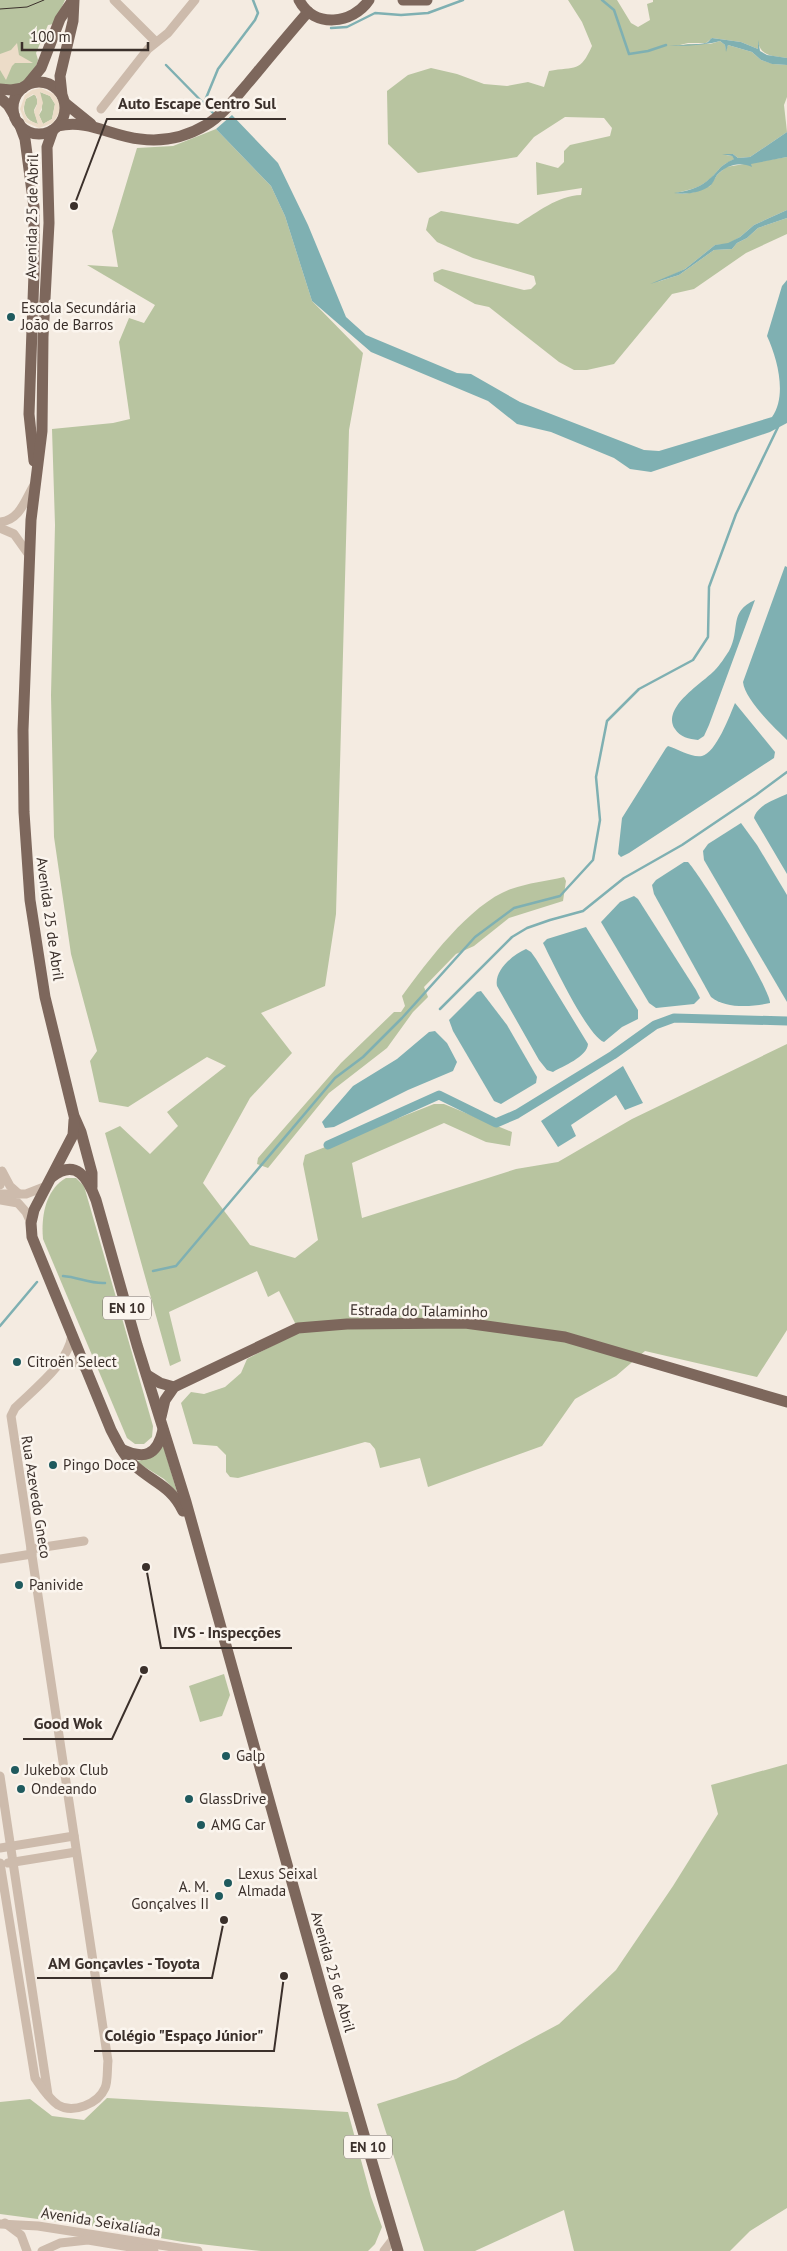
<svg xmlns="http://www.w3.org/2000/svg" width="787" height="2251" viewBox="0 0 787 2251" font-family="'PT Sans',sans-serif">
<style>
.green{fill:#b8c4a0}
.plaza{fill:#ecdcc8;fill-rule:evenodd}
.water{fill:#7fb0b2}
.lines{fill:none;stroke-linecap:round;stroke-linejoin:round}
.stream{stroke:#7fb0b2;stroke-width:2.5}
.canal{stroke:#7fb0b2;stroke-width:9}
.minor{stroke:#cdbbac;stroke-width:9}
.major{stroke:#7d675c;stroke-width:11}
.tram{stroke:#3b302b;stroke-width:1}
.poi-dot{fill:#1f5a5e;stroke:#fbf5ee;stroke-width:2}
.labels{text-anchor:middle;stroke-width:5;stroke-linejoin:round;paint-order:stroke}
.shield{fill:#fbf5ee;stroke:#756b66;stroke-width:1}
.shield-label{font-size:14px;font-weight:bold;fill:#3b302b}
.street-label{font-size:15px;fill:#3b302b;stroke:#fbf5ee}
.poi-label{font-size:15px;fill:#3b302b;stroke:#fbf5ee;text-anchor:start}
.leader{fill:none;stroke:#3b302b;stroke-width:2}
.callout-dot{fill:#3b302b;stroke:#fbf5ee;stroke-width:2}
.callout-label{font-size:16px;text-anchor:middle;font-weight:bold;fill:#3b302b;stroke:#fbf5ee;stroke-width:5;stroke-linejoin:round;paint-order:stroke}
</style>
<rect width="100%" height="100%" fill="#f4ebe1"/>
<!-- green -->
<g class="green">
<polygon points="0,0 65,0 54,24 48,25 36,53 38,60 36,66 27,79 17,86 0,86"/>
<path d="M568 0H617L631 23 638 27 650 20 647 4 653 2V0H787V58C774 56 762 57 758 43V49L741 42 712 38 706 43H688L676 46 688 44H710L720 41 725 45 726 50 728 45 752 52 761 60 773 64 787 65V97L784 105 787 132 750 157 738 158 733 154 726 155 732 156 735 159C717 166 719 173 706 182 697 189 687 190 676 193L683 194 695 192 710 186 717 175 726 167 787 157V210L754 225 740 237 728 244 715 245 685 269 657 282 679 275 714 250 732 249 737 243 747 238 758 228 787 218V234L746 253 694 289 672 294 614 364 587 370H574L559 362 489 307 475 304 434 281 433 273 442 269 524 290 531 289 536 284 534 276 473 258 437 242 426 230 429 218 441 211 518 224C538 212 557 196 581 195L582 188 537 195 536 162 558 168 564 162V151L570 145 610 136 612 128 604 118 565 117 534 137 517 157 418 173 388 144 387 91 408 75 431 68 457 74 484 84 507 86 528 82 544 87 549 71C576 66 580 73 592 46L582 22Z"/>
<polygon points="40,92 50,96 55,104 52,119 43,124 39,115 42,110"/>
<path d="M35 94 38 102 34 110 38 124C26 121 21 111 26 99Z"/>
<polygon points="216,129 271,186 285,216 312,301 363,353 349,430 336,914 325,986 261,1013 292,1053 250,1098 203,1183 250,1245 295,1258 318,1240 303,1164 305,1155 434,1104 444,1104 512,1132 510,1146 486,1142 444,1123 352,1163 362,1218 516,1169 558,1162 632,1119 787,1044 787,1330 757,1377 645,1351 616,1376 575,1399 542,1446 428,1487 420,1458 380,1468 375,1449 370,1443 365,1442 238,1478 230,1477 226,1472 226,1455 217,1446 193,1444 181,1403 191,1392 204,1394 225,1387 241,1373 247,1359 297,1333 295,1323 279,1291 268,1297 257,1271 169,1312 181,1361 170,1366 105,1133 120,1126 150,1154 178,1126 167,1112 226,1066 207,1057 128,1107 99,1102 90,1061 97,1051 71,954 54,837 51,695 55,525 52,429 113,423 130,419 119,342 129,318 144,323 155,305 87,265 118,267 112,231 137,148 173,146"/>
<path d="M564 877 566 881 563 901 509 918 474 946 456 954 424 987 428 997 413 1012 387 1048 329 1093 268 1168 257 1164 258 1158 341 1063 394 1012H401L405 1006 402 996C428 961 470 904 511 889 528 883 547 881 564 877Z"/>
<path d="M66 1178H76L84 1186 153 1426 152 1437 144 1444H135L127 1438 43 1239C41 1217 45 1190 66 1178Z"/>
<path d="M163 1445 177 1492 164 1479 135 1461C148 1460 156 1455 163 1445Z"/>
<polygon points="224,1674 230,1695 222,1716 200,1722 189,1686"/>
<polygon points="787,1764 787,2208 750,2231 730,2251 574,2251 564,2210 475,2251 424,2251 377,2104 456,2079 559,2024 616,1970 673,1886 718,1814 711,1785"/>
<polygon points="107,2098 348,2112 371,2197 382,2227 375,2244 368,2251 261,2251 183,2242 98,2227 0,2214 0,2102 30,2099 52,2116 84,2120"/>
</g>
<!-- plaza -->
<g class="plaza">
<polygon points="17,43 19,55 33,63 15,63 12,66 6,80 0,70 0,54 11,50"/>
<path d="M41 88 54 94 59 102 60 111 53 123 39 128 25 122 20 109 25 95 32 90ZM40 92 50 96 55 104 52 119 43 124 39 115 43 103ZM33 94 37 97V105L34 112 38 124 28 120 23 110 26 99Z"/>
</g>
<!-- water -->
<g class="water">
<path d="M712 38 741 42 758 49V40L760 51 767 55 787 58V65L772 64 761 60 752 52 728 45 726 52 725 45 720 41C708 45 679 47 666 45 670 46 703 44 706 43 709 42 710 39 712 38Z"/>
<path d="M232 115 278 163 308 225 346 317 366 335 457 373 471 374 520 402 644 450 659 451 772 417C787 396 778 360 767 336L782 286 787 280V423L770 432 651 472 630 469 614 458 551 432 517 424 488 401 371 352 312 301 285 216 271 186 216 129Z"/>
<path d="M787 132V157L751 164 752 167C740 161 726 165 717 175 715 178 713 183 711 185 701 193 685 195 674 193 686 191 697 189 707 181 719 172 717 167 734 159L732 156 722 154H733L738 158 750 157Z"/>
<polygon points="787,210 787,218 758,228 747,238 737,243 732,249 714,250 679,275 650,284 685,269 715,245 728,243 740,237 754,225"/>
<path d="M785 566 787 567V740C774 727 745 700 743 682Z"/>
<path d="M755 600 709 725 704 736 698 740C689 739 680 737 675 729 661 707 703 683 715 670 720 665 725 657 729 651 741 629 728 612 755 600Z"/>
<path d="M735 703 775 752 774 758 629 853 621 857 618 854 622 818 666 748 668 746C678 749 692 758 702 756 716 753 730 715 735 703Z"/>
<path d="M787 794V874L754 818C757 805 776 799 787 794Z"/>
<polygon points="741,823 757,845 787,895 787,1002 704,860 703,851 708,844"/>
<path d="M684 862H688C701 876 771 990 770 1003 753 1007 725 1009 711 997L654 894 652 885 656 880Z"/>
<polygon points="634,896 638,899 696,990 700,998 694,1004 656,1008 649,1003 601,922 620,902"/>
<path d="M586 927 638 1010V1019L622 1027 604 1042C588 1037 552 961 543 943L547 939Z"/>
<path d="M526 949 531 952 536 959 588 1044C587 1057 563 1066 553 1072L547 1070 539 1060 497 986C494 971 512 955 526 949Z"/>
<polygon points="481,991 507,1025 537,1077 536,1083 501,1104 494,1101 453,1031 449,1020 477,992"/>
<polygon points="435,1031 447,1043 457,1062 453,1071 408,1090 334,1127 325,1128 322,1122 353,1086 397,1059 429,1032"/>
<polygon points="623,1066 643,1103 625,1110 616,1095 571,1125 576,1136 558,1147 541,1121"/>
</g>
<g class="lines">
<!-- stream -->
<g class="stream">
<polyline points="602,0 614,10 629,54 648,51 666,45"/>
<polyline points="331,28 347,27 375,13 401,15 428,13 463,0"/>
<polyline points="166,65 214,114"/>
<polyline points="204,103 218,69 255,20 258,13 253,0"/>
<polyline points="440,1009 512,937 527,928 550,920 583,911 624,878 682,845 756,795 787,772"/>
<polyline points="153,1271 176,1266 335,1078 363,1057 402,1018 475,937 514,908 560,896 593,860 600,820 596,777 607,721 639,689 693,660 708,637 709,587 736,514 778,427"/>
<path d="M63 1276C78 1277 90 1284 105 1283"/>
<polyline points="0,1326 37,1282"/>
</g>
<!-- canal -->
<polyline class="canal" points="328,1145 439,1095 496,1123 517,1114 613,1055 655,1025 674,1018 787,1021"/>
<!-- minor -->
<g class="minor">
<polyline points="114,0 156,42"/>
<polyline points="101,109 148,49 168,33 195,0"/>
<path d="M0 522C20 520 25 500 34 485"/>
<polyline points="0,528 14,534 29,555"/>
<polyline points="0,1185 2,1171 10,1186 19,1194"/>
<polyline points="0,1194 26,1194 44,1187"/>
<polyline points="0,1200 18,1203 26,1212 31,1223"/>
<path d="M57 1366C67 1361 77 1359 85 1369"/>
<polyline points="31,1549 84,1541"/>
<polyline points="0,1559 32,1554"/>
<polyline points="0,1776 48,2095"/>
<polyline points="0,1848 74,1836"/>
<path d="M0 1863 35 2078C42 2088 48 2098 58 2105 73 2114 98 2104 105 2088 108 2082 107 2069 108 2061L11 1416 15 1408C35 1388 68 1364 72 1335"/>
<polyline points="8,1863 76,1852"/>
<polyline points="5,2223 21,2235 27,2251"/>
<polyline points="0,2224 38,2226 198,2251"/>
<polyline points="42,2251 60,2243 88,2240 154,2251"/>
<polyline points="384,2251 394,2238"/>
</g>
<!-- major -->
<g class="major">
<path d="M299 0C314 29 353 24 369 0"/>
<polyline points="403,0 427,0"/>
<circle cx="39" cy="108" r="26"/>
<polyline points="27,85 41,68 60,19 73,0"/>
<polyline points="0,89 11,90 23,88"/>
<polyline points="62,95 60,76 73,21 74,0"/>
<polyline points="0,98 8,105 14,115"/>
<polyline points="65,103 91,124"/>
<polyline points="19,123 25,139 34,207 34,273 29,414 34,461"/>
<path d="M58 126C88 119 111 136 140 139 163 142 186 137 206 125 223 115 236 97 249 82 269 58 288 35 308 12"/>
<polyline points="53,130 47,147 49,223 43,337 42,431 31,520 23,730 24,812 30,900 45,997 74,1116 81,1132 92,1173 92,1187"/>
<path d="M74 1120 73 1135 34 1210 31 1223 32 1237 111 1430C118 1443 124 1457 135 1466 154 1483 171 1486 183 1511"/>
<path d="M52 1177C76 1158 88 1178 96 1200L137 1345 186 1502 329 2015 398 2251"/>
<polyline points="147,1375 160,1383 174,1387"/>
<polyline points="161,1417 165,1400 174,1387 298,1328 347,1324 465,1323 565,1337 787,1402"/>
<path d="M121 1449C144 1460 157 1456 163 1430"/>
</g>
<!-- tram -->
<polyline class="tram" points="0,9 27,7 44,0"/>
</g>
<!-- markers -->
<g class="poi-dot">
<circle cx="11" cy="317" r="5"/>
<circle cx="17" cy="1362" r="5"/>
<circle cx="53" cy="1465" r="5"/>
<circle cx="19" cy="1585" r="5"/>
<circle cx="226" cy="1756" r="5"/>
<circle cx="15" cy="1770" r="5"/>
<circle cx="21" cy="1789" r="5"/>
<circle cx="189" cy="1799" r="5"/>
<circle cx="201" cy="1825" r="5"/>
<circle cx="228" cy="1883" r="5"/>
<circle cx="219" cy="1896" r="5"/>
</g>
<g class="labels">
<!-- shield labels -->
<g class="shield">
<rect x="103" y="1296.5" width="48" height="23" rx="4"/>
<rect x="344" y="2135.5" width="48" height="23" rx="4"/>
</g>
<g class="shield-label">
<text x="127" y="1313">EN 10</text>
<text x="368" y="2152">EN 10</text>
</g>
<!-- street labels -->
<g class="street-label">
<text transform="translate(32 216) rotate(-89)" y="5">Avenida 25 de Abril</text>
<text transform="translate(50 919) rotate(82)" y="5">Avenida 25 de Abril</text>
<text transform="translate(419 1311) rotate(1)" y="5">Estrada do Talaminho</text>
<text transform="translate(36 1497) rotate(81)" y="5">Rua Azevedo Gneco</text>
<text transform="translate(333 1972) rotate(74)" y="5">Avenida 25 de Abril</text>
<text transform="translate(101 2222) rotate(9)" y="5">Avenida Seixalíada</text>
</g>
<!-- poi labels -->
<g class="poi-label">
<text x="21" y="313">Escola Secundária<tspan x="21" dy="17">João de Barros</tspan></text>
<text x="27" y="1367">Citroën Select</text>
<text x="63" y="1470">Pingo Doce</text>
<text x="29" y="1590">Panivide</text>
<text x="236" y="1761">Galp</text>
<text x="25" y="1775">Jukebox Club</text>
<text x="31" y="1794">Ondeando</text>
<text x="199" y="1804">GlassDrive</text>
<text x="211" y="1830">AMG Car</text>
<text x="238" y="1879">Lexus Seixal<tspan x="238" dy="17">Almada</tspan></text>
<text x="209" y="1892" text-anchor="end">A. M.<tspan x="209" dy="17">Gonçalves II</tspan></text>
</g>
</g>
<!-- callouts -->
<path class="leader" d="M74 206L107 119H286M146 1567L161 1648H292M144 1670L112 1739H23M224 1920L212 1978H37M284 1976L274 2051H94"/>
<g class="callout-dot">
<circle cx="74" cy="206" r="5"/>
<circle cx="146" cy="1567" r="5"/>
<circle cx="144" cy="1670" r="5"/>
<circle cx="224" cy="1920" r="5"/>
<circle cx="284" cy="1976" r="5"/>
</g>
<g class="callout-label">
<text x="197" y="109">Auto Escape Centro Sul</text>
<text x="227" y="1638">IVS - Inspecções</text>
<text x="68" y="1729">Good Wok</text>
<text x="124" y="1969">AM Gonçavles - Toyota</text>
<text x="184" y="2041">Colégio "Espaço Júnior"</text>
</g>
<!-- scale -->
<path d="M22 42v8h126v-8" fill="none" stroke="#3b302b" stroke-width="2.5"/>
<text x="30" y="42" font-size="15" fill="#3b302b" stroke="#fbf5ee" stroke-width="4" paint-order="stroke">100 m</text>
</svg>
